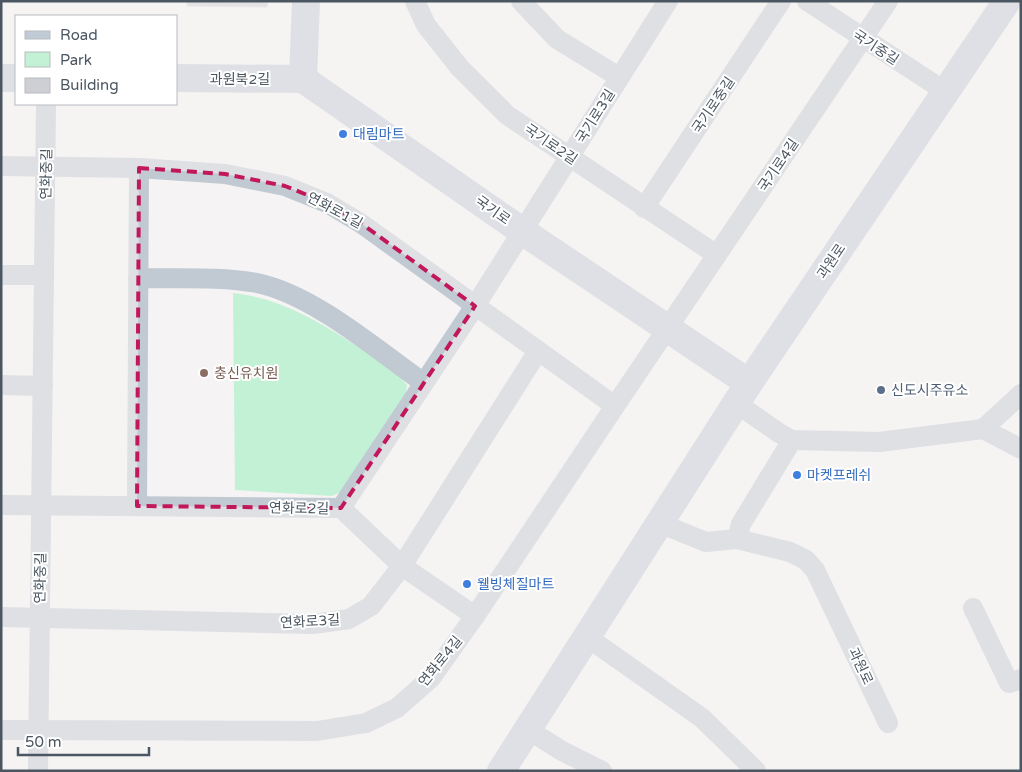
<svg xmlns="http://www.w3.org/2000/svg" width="1022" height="772" viewBox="0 0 1022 772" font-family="'Varela Round','Noto Sans KR',sans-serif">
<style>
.green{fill:#c3f1d5}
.building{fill:#cdcfd5;stroke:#d7d9de}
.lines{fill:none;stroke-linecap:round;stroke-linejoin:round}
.street{stroke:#c1cad2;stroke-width:20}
.secondary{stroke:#c1cbd6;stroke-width:28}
.marked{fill:none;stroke:#c2185b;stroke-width:4;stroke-dasharray:10 6;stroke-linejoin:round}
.shop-dot{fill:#3f7fe0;stroke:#fff;stroke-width:2}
.education-dot{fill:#8d6e63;stroke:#fff;stroke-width:2}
.service-dot{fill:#5c6f8a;stroke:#fff;stroke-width:2}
.labels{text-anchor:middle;stroke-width:4;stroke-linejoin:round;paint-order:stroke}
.street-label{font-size:14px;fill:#4a5661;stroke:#fff}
.shop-label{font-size:14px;fill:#366cbe;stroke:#fff;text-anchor:start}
.education-label{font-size:14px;fill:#785e54;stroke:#fff;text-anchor:start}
.service-label{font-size:14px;fill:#4e5e75;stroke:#fff;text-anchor:start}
</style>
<rect width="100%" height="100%" fill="#f5f3f3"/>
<!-- green -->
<path class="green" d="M233 293C279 298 314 319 352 343 371 356 392 368 407 385L405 398 343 491 332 496 235 490Z"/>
<!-- building -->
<polygon class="building" points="187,1 268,1 267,7 187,6"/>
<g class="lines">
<!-- street -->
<g class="street">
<polyline points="415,1 426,25 460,68 507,115 717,255"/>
<polyline points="521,1 557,39 619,77"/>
<polyline points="807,1 946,92"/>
<polyline points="1,166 139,168 225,174 285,186 327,203 362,224 615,406"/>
<polyline points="644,208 781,1"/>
<polyline points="1,275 44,275"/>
<path d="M138 278C177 279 219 276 257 283 314 295 377 350 424 383"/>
<polyline points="1,385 43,386"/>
<polyline points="736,403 779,433 792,440 879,442 983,429 1021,449"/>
<polyline points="983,429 1021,394"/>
<polyline points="1,505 341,508"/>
<polyline points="137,506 139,168"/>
<polyline points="341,508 475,306 668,1"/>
<polyline points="341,508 402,566 475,616"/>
<polyline points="659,523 706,542 737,539 790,552 806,560 815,570 888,723"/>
<polyline points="737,539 741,524 792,440"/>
<polyline points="973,608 1009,683 1021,679"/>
<polyline points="1,617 313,624 349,619 371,606 402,566 538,351"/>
<polyline points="587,637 702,718 756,771"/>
<polyline points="527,729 562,751 602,771"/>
<polyline points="1,730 317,731 366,723 397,708 431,678 475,616 615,406 888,1"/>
<polyline points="38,771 46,104"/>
</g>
<!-- secondary -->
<g class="secondary">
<polyline points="1,78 16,78"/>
<polyline points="176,78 303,79"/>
<polyline points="303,79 522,231 749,383"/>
<polyline points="303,79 306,1"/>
<polyline points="501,771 749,383 1007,1"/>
</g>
</g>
<!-- marked area -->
<path d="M0 0H1022V772H0ZM139 168 225 174 285 186 327 203 362 224 475 306 341 508 137 506Z" fill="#f5f3f3" fill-opacity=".55" fill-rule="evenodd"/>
<path class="marked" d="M139 168 225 174 285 186 327 203 362 224 475 306 341 508 137 506Z"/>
<!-- markers -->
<g class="shop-dot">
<circle cx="343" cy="134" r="5"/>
<circle cx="797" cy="475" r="5"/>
<circle cx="467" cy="584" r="5"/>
</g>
<circle class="education-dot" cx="204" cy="373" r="5"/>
<circle class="service-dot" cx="881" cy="390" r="5"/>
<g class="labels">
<!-- street labels -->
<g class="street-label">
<text transform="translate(876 47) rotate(33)" y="5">국기중길</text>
<text x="240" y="84">과원북2길</text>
<text transform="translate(713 105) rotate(-56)" y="5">국기로중길</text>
<text transform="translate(595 116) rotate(-58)" y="5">국기로3길</text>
<text transform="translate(551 144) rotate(34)" y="5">국기로2길</text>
<text transform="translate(778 165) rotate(-56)" y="5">국기로4길</text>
<text transform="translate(46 174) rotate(-89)" y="5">연화중길</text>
<text transform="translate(335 210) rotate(28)" y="5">연화로1길</text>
<text transform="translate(493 210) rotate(35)" y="5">국기로</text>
<text transform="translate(831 261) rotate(-56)" y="5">과원로</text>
<text transform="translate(299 508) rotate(1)" y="5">연화로2길</text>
<text transform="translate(40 578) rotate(-89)" y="5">연화중길</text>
<text transform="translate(310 621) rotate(-3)" y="5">연화로3길</text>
<text transform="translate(440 661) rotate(-51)" y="5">연화로4길</text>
<text transform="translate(861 666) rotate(65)" y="5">과원로</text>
</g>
<!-- shop labels -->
<g class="shop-label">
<text x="353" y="139">대림마트</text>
<text x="807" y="480">마켓프레쉬</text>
<text x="477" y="589">웰빙체질마트</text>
</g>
<!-- education labels -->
<g class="education-label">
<text x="214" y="378">충신유치원</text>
</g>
<!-- service labels -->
<g class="service-label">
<text x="891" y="395">신도시주유소</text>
</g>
</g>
<!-- border -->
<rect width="1022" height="772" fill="none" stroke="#4a5661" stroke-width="5"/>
<!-- legend -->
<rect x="15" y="15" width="162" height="90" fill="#ffffff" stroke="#b7bbc0"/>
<rect x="25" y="31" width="25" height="8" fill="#c1cbd6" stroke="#b7bbc0"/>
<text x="60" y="40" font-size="15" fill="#4a5661">Road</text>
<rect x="25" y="52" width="25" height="15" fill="#c3f1d5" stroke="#b7bbc0"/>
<text x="60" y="65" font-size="15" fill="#4a5661">Park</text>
<rect x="25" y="78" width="25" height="15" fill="#cdcfd5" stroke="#b7bbc0"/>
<text x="60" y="90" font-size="15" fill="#4a5661">Building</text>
<!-- scale -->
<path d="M18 747v8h131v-8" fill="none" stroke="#4a5661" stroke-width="2.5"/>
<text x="25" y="747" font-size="15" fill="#4a5661" stroke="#ffffff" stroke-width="4" paint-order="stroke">50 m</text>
</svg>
